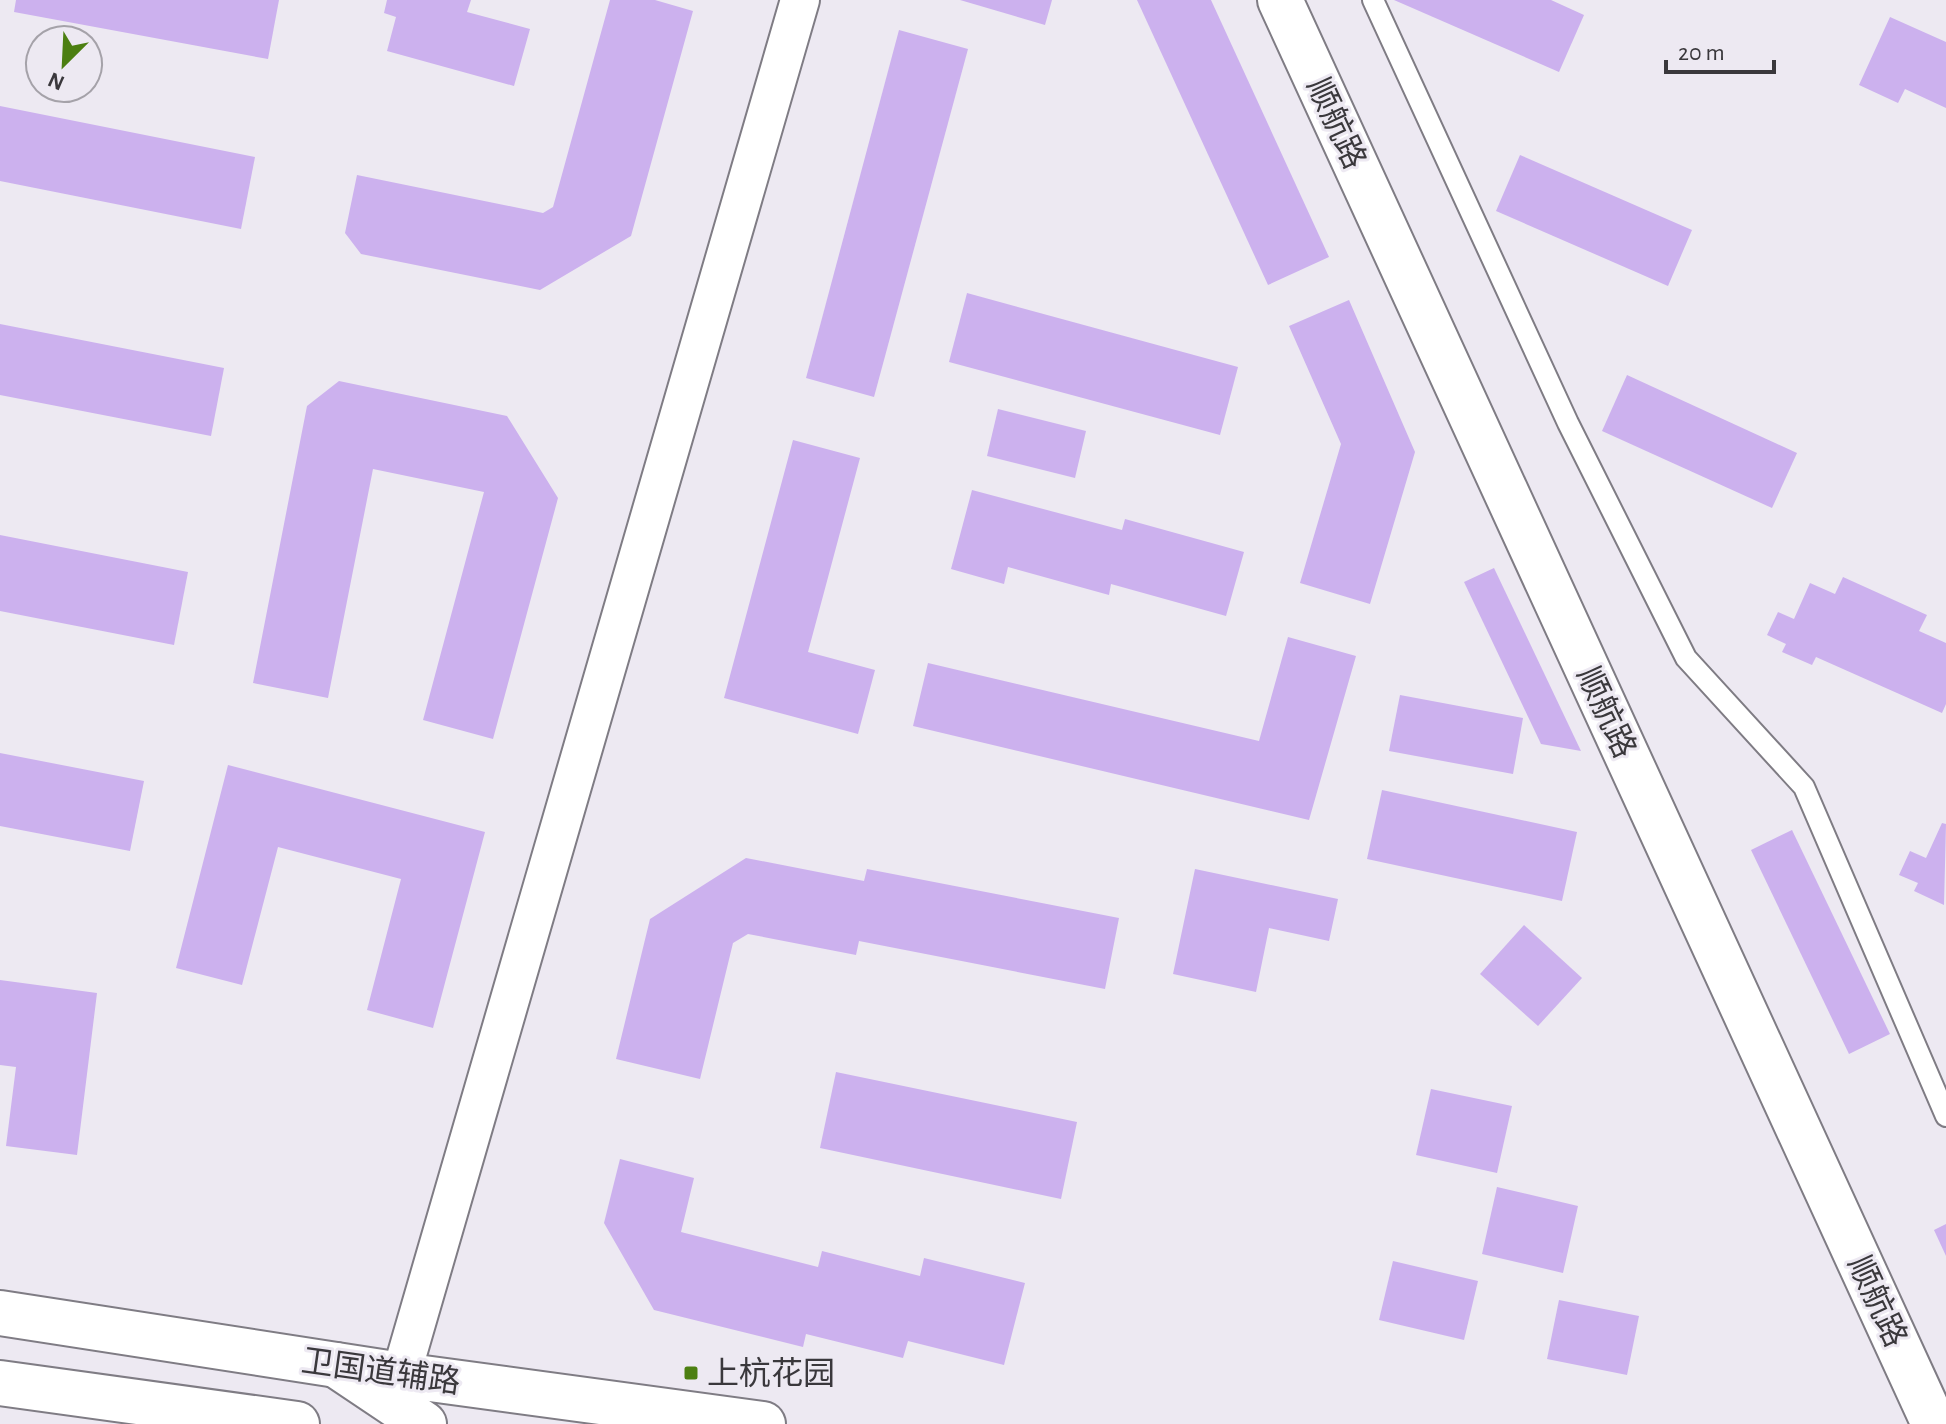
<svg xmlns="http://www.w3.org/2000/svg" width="1946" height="1424" viewBox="0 0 1946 1424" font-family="'Alegreya Sans','Noto Sans SC',sans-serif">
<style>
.building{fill:#ccb1ee}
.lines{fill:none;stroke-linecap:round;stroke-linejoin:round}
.lane-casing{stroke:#7f7c84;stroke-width:24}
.street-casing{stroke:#7f7c84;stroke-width:42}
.secondary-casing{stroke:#7f7c84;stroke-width:48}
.highway-casing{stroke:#7f7c84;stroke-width:48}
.lane{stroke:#fff;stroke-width:20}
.street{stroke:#fff;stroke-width:38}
.secondary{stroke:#fff;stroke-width:44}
.highway{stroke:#fff;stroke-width:44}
.poi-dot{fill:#4c7f11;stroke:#ede9f2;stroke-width:3}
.labels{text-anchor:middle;stroke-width:6;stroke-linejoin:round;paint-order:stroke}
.street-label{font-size:32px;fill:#3a383c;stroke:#ede9f2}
.poi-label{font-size:32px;fill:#3a383c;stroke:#ede9f2;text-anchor:start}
</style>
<rect width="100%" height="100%" fill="#ede9f2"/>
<!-- building -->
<g class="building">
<polygon points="16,0 279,0 268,59 14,12"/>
<polygon points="387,0 471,0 467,12 530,29 514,86 387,51 396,17 384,13"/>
<polygon points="610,0 655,0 693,11 631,236 540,290 361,254 345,233 357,175 543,213 553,207"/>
<polygon points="960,0 1052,0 1045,25"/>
<polygon points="1137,0 1211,0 1329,257 1268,285"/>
<polygon points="1394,0 1551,0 1584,15 1559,72"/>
<polygon points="1890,17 1946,42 1946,108 1905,89 1898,103 1859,85"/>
<polygon points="899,30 968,49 874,397 806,378"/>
<polygon points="0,106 255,157 241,229 0,181"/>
<polygon points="1520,155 1692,230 1668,286 1496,211"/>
<polygon points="967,293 1238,367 1220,435 949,362"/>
<polygon points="1349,300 1415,452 1370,604 1300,583 1341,444 1289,326"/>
<polygon points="0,324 224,368 211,436 0,395"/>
<polygon points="1627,375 1797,453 1772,508 1602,431"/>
<polygon points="339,381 507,416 558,498 493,739 423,720 484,492 373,469 328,698 253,683 307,406"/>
<polygon points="998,409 1086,431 1075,478 987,456"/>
<polygon points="793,440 860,458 808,652 875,670 858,734 724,698"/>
<polygon points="972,490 1122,530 1125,519 1244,552 1226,616 1111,584 1109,595 1008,567 1004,584 951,569"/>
<polygon points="0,535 188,572 174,645 0,611"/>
<polygon points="1494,568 1581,751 1541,744 1464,582"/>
<polygon points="1843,577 1927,615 1919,631 1946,643 1946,704 1942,713 1816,657 1812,665 1782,652 1786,644 1767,635 1778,612 1794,619 1810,583 1835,594"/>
<polygon points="1288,637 1356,656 1309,820 913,726 928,663 1259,741"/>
<polygon points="1400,695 1523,718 1513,774 1389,751"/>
<polygon points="0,753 144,781 130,851 0,826"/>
<polygon points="228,765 485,832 433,1028 367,1010 401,879 278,847 242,985 176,968"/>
<polygon points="1382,790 1577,832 1562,901 1367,859"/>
<polygon points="1942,823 1946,824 1944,905 1914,891 1918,883 1899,875 1910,851 1926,858"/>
<polygon points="1792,830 1890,1034 1849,1054 1751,850"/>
<polygon points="746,858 864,881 867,869 1119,918 1105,989 859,941 856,955 748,934 733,943 700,1079 616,1059 650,919"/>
<polygon points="1195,869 1338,899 1329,941 1269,928 1256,992 1173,974"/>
<polygon points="1524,925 1582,978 1538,1026 1480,974"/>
<polygon points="0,980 97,993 77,1155 6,1146 16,1067 0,1065"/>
<polygon points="836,1072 1077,1122 1061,1199 820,1148"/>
<polygon points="1431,1089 1512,1106 1497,1173 1416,1155"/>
<polygon points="620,1159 694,1178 681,1232 818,1267 822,1251 920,1276 924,1258 1025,1283 1004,1365 908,1341 903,1358 806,1334 803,1347 654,1310 604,1223"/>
<polygon points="1497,1187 1578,1206 1563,1273 1482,1254"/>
<polygon points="1946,1224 1946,1256 1934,1230"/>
<polygon points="1393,1261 1478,1281 1464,1340 1379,1320"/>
<polygon points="1559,1300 1639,1316 1627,1375 1547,1359"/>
</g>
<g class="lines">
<defs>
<polyline id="lane" points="1373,0 1568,423 1686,658 1804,787 1946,1116"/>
<polyline id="street" points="401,1375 800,0"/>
<g id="secondary">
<polyline points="1280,0 1934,1424"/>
<polyline points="0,1313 401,1375 763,1424"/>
</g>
<g id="highway">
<polyline points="336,1365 424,1424"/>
<polyline points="0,1383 297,1424"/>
</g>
</defs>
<!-- lane casing -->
<use href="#lane" class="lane-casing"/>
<!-- street casing -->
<use href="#street" class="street-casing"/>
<!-- secondary casing -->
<use href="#secondary" class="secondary-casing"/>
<!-- highway casing -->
<use href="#highway" class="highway-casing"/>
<!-- lane -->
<use href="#lane" class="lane"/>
<!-- street -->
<use href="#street" class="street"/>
<!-- secondary -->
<use href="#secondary" class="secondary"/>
<!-- highway -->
<use href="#highway" class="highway"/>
</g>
<!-- markers -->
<rect class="poi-dot" x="683" y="1365" width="16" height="16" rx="4"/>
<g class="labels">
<!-- street labels -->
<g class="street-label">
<text transform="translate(1337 123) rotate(65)" y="11">顺航路</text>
<text transform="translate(1607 712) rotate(65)" y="11">顺航路</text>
<text transform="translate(1878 1301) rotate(65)" y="11">顺航路</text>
<text transform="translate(381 1371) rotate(8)" y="11">卫国道辅路</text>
</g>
<!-- poi labels -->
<g class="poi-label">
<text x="707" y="1384">上杭花园</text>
</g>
</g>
<!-- north arrow -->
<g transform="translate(64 64) rotate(204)"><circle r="38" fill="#ede9f2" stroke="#a5a2a9" stroke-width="2"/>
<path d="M0-6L14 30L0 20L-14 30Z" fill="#4c7f11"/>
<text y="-12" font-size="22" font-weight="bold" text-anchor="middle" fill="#3a383c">N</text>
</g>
<!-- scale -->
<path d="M1666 60v12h108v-12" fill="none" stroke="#3a383c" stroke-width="4"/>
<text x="1678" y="60" font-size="24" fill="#3a383c" stroke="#ede9f2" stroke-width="6" paint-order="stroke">20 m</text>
</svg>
